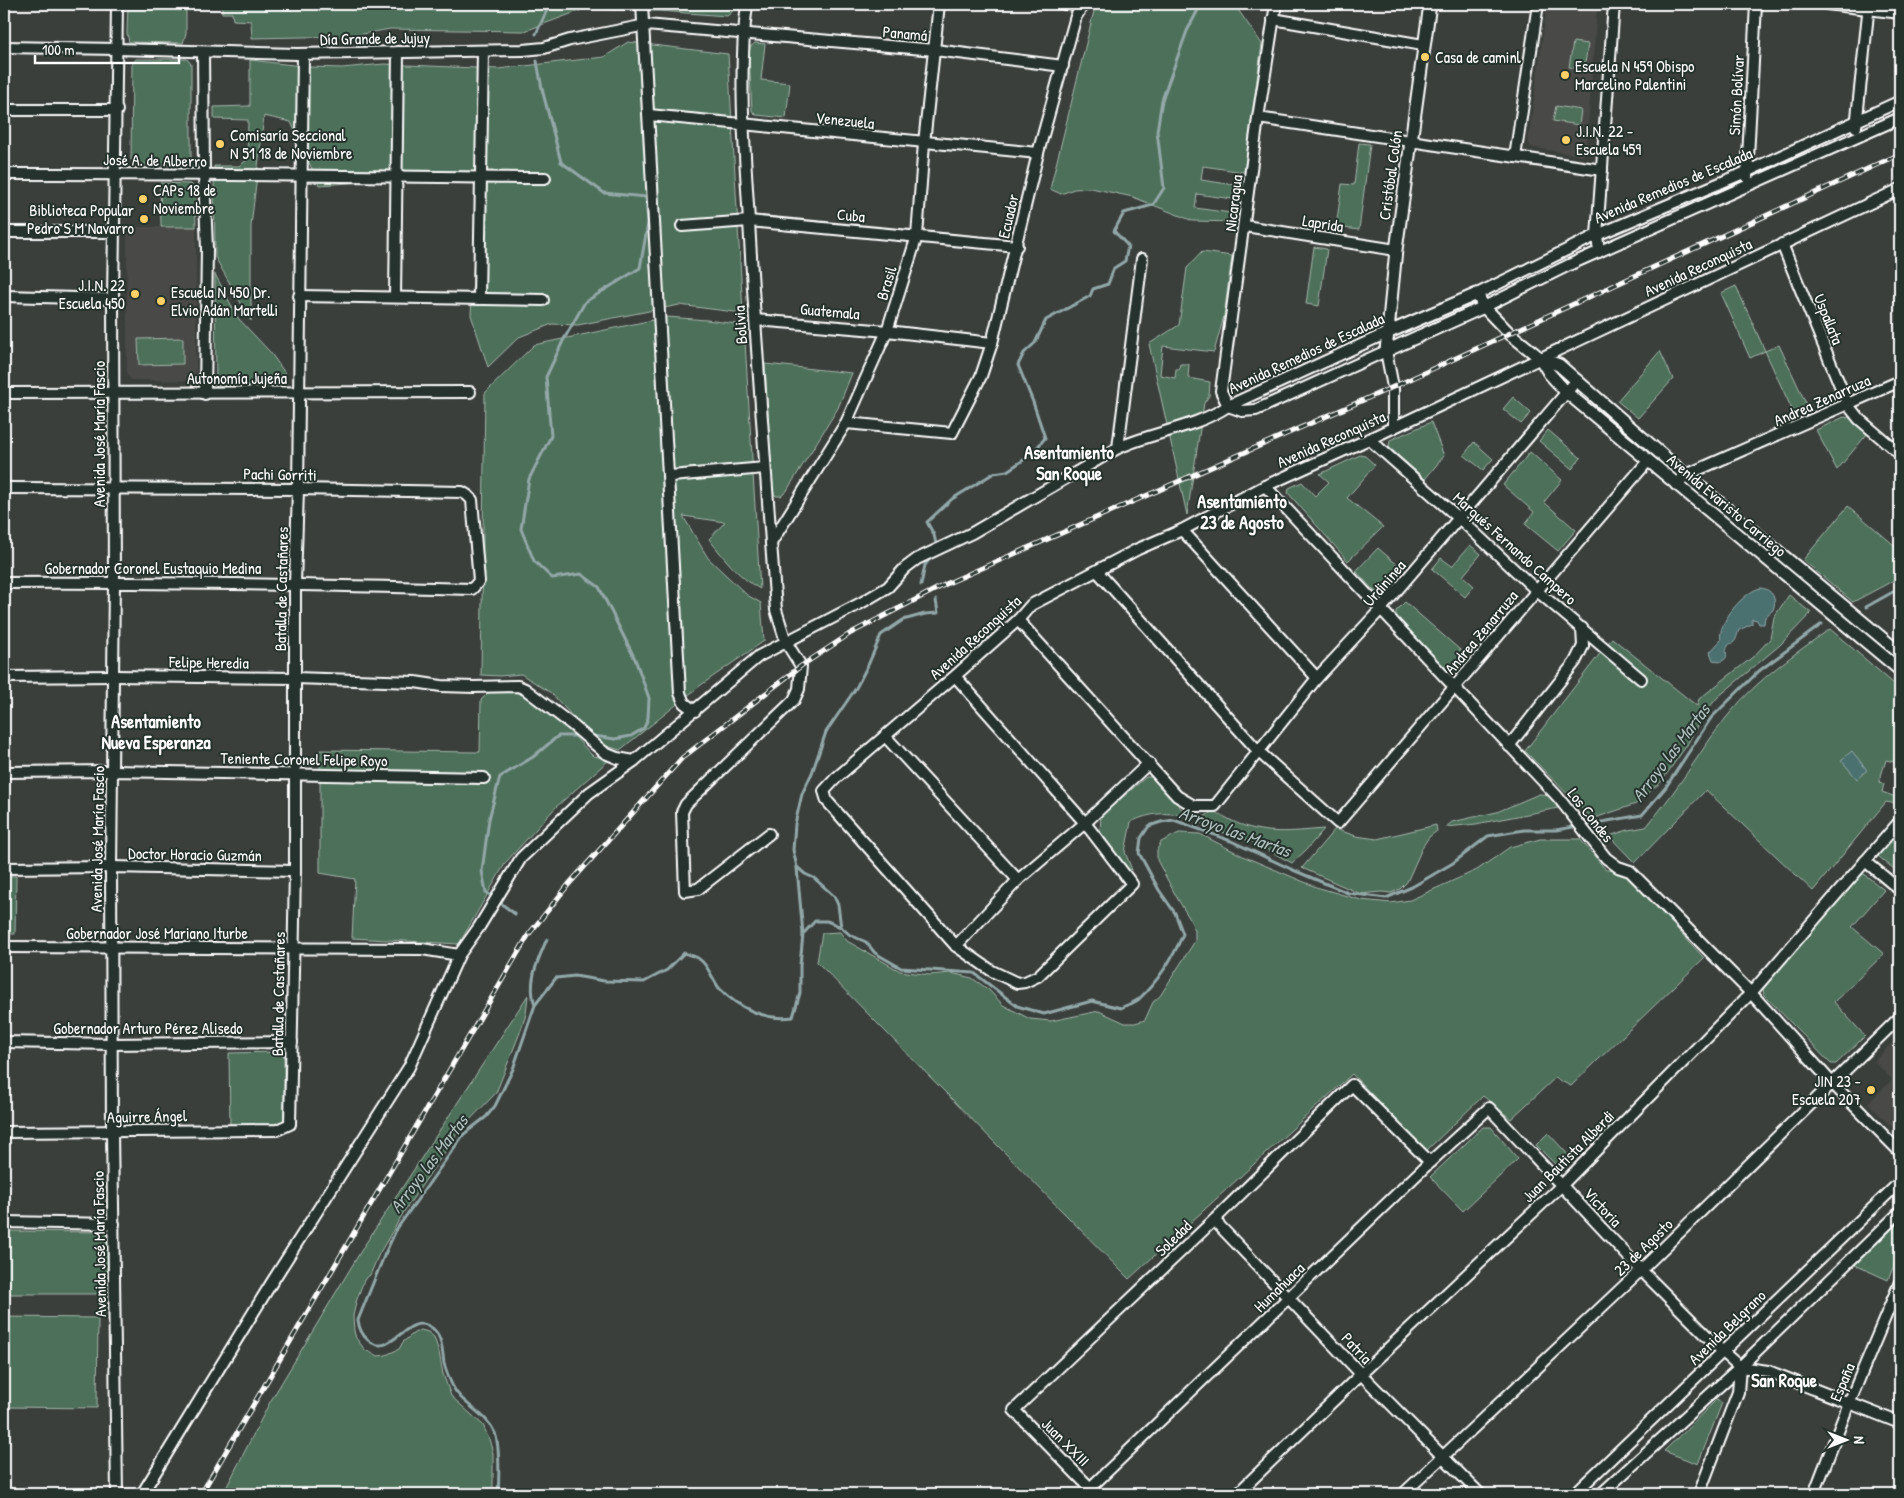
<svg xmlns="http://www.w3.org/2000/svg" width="1904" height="1498" viewBox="0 0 1904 1498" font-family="'Patrick Hand',sans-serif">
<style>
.built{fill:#484846}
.green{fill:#4d6f5a;stroke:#a6b7ac}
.water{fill:#4b706f;stroke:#93a9a9}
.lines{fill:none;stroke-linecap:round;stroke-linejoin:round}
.stream{stroke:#93a9a9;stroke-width:3}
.minor-casing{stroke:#fff;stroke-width:14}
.tertiary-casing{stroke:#fff;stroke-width:15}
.minor{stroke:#26332d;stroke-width:10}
.tertiary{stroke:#26332d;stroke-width:11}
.rail-casing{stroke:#fff;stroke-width:5}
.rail{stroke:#26332d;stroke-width:3;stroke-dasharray:9;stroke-linecap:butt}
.poi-dot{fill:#ffd166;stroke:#26332d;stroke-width:2}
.labels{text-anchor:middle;stroke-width:4;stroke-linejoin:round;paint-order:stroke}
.street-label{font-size:16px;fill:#fff;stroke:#26332d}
.poi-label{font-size:16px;fill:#fff;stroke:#26332d;text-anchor:start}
.neighbourhood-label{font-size:18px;font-weight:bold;fill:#fff;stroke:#26332d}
.water-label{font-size:18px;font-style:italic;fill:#aebfbe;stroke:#26332d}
</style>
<rect width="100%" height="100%" fill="#3a3f3c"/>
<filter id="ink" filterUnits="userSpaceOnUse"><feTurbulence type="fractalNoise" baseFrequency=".02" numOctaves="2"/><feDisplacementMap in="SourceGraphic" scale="10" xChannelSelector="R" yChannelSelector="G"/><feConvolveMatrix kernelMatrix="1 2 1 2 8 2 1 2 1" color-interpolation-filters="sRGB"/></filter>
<g filter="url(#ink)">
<!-- built -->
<g class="built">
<polygon points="1547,4 1565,4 1597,8 1586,152 1582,156 1531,147 1528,143"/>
<polygon points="127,227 196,227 196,377 192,381 131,380 127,375"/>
<polygon points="1900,1035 1900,1136 1868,1103 1892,1080 1874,1061"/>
</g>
<!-- green -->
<g class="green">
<polygon points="128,4 186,4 186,33 183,43 129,42 127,33"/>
<polygon points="222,4 733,4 732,12 727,16 659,11 584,9 525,31 390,29 352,36 252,38 251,21 233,20 232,13 222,13"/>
<polygon points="1100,4 1234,4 1262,44 1244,172 1203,166 1201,180 1242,186 1240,200 1197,194 1195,208 1238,214 1237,222 1193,221 1133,197 1091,188 1074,189 1061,194 1050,189 1095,7"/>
<polygon points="628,42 728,54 743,313 679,305 578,325 552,324 519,337 488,367 471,315 478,175 319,185 291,122 264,116 251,226 251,321 215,257 214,166 239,166 247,160 248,120 214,119 214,107 250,106 250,60 310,67 342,68 384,64 498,69 604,57"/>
<polygon points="1573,42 1588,44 1584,70 1569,67"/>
<polygon points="755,43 765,44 761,80 790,83 786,118 756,115 752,111 749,55 750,47"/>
<polygon points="136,59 187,59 191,64 191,161 187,165 135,164 131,160 132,64"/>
<polygon points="1556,106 1581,110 1579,125 1553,121"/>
<polygon points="1359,143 1370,144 1359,230 1336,227 1342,184 1354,185"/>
<polygon points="160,183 191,184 195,188 196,227 161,227"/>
<polygon points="1314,247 1327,249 1319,306 1306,304"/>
<polygon points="1202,252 1232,256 1224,316 1214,352 1163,346 1160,375 1175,378 1176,369 1179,369 1180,364 1189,364 1188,378 1210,382 1209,396 1204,403 1187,515 1149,344 1179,325 1187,268"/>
<polygon points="215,274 238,318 270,352 285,373 286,385 216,385"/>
<polygon points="1736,286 1765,351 1779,345 1809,410 1795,416 1765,351 1750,358 1721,293"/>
<path d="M667 317 707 320 744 325 760 589C738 577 724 558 709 539L725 522 683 516 708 558 747 595 761 603 764 641 701 685 620 750 597 743 551 693 521 674 500 676 481 675 485 393 534 345Z"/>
<polygon points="183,338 183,364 139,365 138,339"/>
<polygon points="1660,351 1673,379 1638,418 1617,401"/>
<polygon points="765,364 852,373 838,408 786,492 781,496 776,496 772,491"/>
<polygon points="1513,397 1531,413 1521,424 1503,409"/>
<polygon points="1844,417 1850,418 1868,433 1837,470 1816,430"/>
<polygon points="1431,422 1444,456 1425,479 1389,447 1390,440"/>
<polygon points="1548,430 1581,458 1572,469 1539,441"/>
<polygon points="1474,442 1493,459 1483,470 1464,455"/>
<polygon points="1530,452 1562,480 1544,502 1576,530 1558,551 1525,524 1534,512 1503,485"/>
<polygon points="1360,455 1365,456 1375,465 1347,498 1383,527 1348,561 1288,493 1289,488 1302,482 1315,496 1329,482 1320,474"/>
<polygon points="1848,506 1900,550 1900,577 1853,602 1803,560"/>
<polygon points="1470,545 1481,554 1463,576 1474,586 1465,597 1432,569 1441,558 1452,566"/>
<polygon points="1378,548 1401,568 1381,593 1375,592 1356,571"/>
<polygon points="1789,595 1811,613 1780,645 1718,697 1702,716 1687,745 1661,782 1636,804 1592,819 1525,751 1612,638 1697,706 1699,699 1754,656 1770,639 1774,617"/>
<polygon points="1405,602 1467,656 1452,674 1446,673 1396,617 1396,611"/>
<path d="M1830 629 1900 689V748L1894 762 1886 760 1879 782 1884 784 1882 792 1893 796 1899 801 1897 804 1886 802 1813 891 1706 790 1635 863 1609 836 1628 830 1646 827C1655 816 1664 805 1672 794 1692 767 1709 738 1730 713 1758 679 1794 654 1830 629Z"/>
<polygon points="518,686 548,709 593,756 610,759 556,807 506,862 459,944 352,938 355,879 320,873 320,750 480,752 481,700 488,693"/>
<path d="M1146 777H1152L1189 817C1168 812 1151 812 1131 822L1125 852 1132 870 1126 869 1100 831 1101 816Z"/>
<path d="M1539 794C1550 794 1553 799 1558 808L1476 824 1446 827 1452 822 1497 812Z"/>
<path d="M1213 811C1224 816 1234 823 1245 826 1270 835 1298 831 1324 829L1306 850 1292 863 1253 842 1213 829 1198 821Z"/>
<polygon points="1436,825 1437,831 1429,837 1423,846 1407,882 1400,889 1391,893 1381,892 1361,894 1302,868 1335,829 1356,836 1377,839"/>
<polygon points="1894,831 1900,835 1900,874 1878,856"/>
<polygon points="1179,833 1200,834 1245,857 1316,887 1361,900 1391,903 1410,900 1477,870 1510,847 1540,839 1580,839 1606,870 1621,871 1629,877 1704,958 1571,1086 1555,1078 1511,1119 1483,1096 1426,1151 1352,1074 1129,1279 817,962 822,933 840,932 847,941 900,971 930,975 951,973 972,978 989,990 1003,1005 1030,1019 1051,1021 1099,1011 1125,1023 1135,1023 1145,1020 1153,1002 1160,996 1195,941 1195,931 1191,921 1176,896 1157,860 1157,850 1161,842"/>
<polygon points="1859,874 1864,874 1884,890 1852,927 1884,954 1834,1002 1865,1036 1836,1064 1831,1064 1764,995 1763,989"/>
<polygon points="4,876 16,876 15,934 4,934"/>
<polygon points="528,995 526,1014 521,1030 496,1093 459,1131 405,1210 379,1254 370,1275 364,1280 356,1302 353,1316 354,1331 356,1338 365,1350 378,1356 386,1355 399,1349 403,1342 414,1333 421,1330 428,1332 434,1337 439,1352 443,1374 451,1396 483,1425 489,1439 493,1453 493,1494 223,1494 270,1402 364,1246"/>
<polygon points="279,1052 284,1056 284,1120 280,1124 230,1125 229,1053"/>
<polygon points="1483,1127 1491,1127 1518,1159 1463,1211 1430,1177"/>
<polygon points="1548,1133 1573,1160 1565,1168 1559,1168 1536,1145"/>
<polygon points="1900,1221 1900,1250 1888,1280 1855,1265"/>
<polygon points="4,1231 108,1232 108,1294 4,1294"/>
<polygon points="4,1317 98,1318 97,1408 4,1407"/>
<polygon points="1717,1399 1722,1403 1698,1464 1664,1451"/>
</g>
<!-- water -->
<g class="water">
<path d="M1761 588C1773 590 1777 599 1773 610L1765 617 1764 624H1759L1757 620 1752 619V624L1739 630C1737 634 1737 639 1734 642 1731 645 1730 642 1728 646 1723 653 1732 658 1719 662L1713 660 1710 652 1721 640C1716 624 1745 590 1761 588Z"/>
<polygon points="1852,751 1867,770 1857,779 1841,760"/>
</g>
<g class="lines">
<!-- stream -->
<g class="stream">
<polyline points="420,4 423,7 429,4"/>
<polyline points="536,34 547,10 546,4"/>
<polyline points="537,61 542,89 561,162 604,193 646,197 648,223 640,268 585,302 563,341 546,377 551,436 529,479 521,529 534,561 552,578 581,574 599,587 635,659 649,698 648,718 644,728 631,736 615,739 594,736"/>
<polyline points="937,548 934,535 927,522 952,499 994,473 1007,471 1031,455 1045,438 1033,402 1018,365 1024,353 1035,343 1046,320 1090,296 1093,289 1108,284 1114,268 1125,261 1128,246 1114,231 1124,213 1153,205 1164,188 1157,131 1162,100 1187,31 1201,4"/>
<polyline points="921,585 925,565 933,555"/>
<polyline points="1866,607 1900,588"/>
<polyline points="797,868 803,934"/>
<polyline points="515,914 486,892 482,871 489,819 500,777 533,757 558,736 574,736"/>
<polyline points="841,927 838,905 834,896 814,878 805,874 797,867 793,850 795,824 802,794 812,773 826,732 856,688 869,663 881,635 903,620 925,614 938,613 936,600"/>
<path d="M535 1005C527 981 538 960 547 939"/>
<path d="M498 1494C499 1480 500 1446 495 1433 486 1412 461 1405 452 1385 449 1378 446 1371 444 1363 442 1351 443 1333 429 1326 406 1314 390 1360 368 1340 362 1335 359 1328 358 1320L384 1256 396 1230 464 1134 486 1117 495 1106 513 1069 535 1005 556 978 575 976 604 981 644 982 667 970 684 953C689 955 695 956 699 959 707 963 713 980 719 988 738 1008 766 1021 793 1017L800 993V965L803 934 815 921H827L841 927 850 935 866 942 875 953 901 968 974 973 1017 1006 1044 1014 1092 1001 1121 1008C1127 1005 1134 1003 1139 999 1158 981 1173 958 1183 934L1175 913 1159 890 1139 853 1141 838 1149 826 1161 822 1174 820 1231 841 1293 870 1348 893 1386 898 1412 887 1453 863 1488 836 1524 830H1556L1642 815 1666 787 1711 718 1759 671 1822 624"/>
</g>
<defs>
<g id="minor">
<polyline points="642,4 680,693 684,703 695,711"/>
<path d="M747 4C737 81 746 161 750 239 757 362 767 486 776 610L786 642 801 666 799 689 794 700 686 804 682 812 685 891 698 889 769 834"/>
<polyline points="1065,4 1083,5"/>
<polyline points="1827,4 1900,13"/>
<polyline points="1273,19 1423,45"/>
<polyline points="4,47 117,49 297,54 523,50 544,48 570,40 646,25 935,50 1063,66"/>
<polyline points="203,52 204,175 207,249 205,394"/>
<polyline points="4,110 117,110"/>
<polyline points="649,115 1038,153"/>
<polyline points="1258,118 1602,170"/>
<polyline points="1856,127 1869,4"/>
<polyline points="1515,157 1538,4"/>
<path d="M4 174C184 173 365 177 545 178"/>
<polyline points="1747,177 1756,4"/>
<polyline points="682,226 749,221 1017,246"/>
<polyline points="1245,226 1396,250"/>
<polyline points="4,232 114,232"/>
<polyline points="1782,244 1848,405 1859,419 1900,454"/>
<polyline points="1599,252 1597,235 1614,4"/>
<polyline points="1477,294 1597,235 1746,172 1900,101"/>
<polyline points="4,296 113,299"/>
<polyline points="299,296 543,300"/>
<polyline points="395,297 398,52"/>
<polyline points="479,299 483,51"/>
<polyline points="1484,307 1571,264 1900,118"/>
<polyline points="755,320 887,331 992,343"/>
<polyline points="4,393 470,392"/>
<polyline points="1228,406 1221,391 1258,118 1276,4"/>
<polyline points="1228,406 1242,411 1256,410 1386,351 1393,387 1393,428"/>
<polyline points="846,423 952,433 981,376 992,343 1038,153 1076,16 1084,4"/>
<polyline points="1369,439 1460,519 1536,590 1641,679"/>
<polyline points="1118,448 1142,259"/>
<polyline points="671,476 765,468"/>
<polyline points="1676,485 1686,475 1900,381"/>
<polyline points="1265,486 1557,796 1606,858 1618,867 1630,871 1751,993 1833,1084 1900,1152"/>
<path d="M4 488 298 489 462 492 467 495 472 500 479 581 472 589C316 585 160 582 4 583"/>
<polyline points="1182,530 1317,678"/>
<polyline points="771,543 846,423 887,331 917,236 924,143 939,4"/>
<polyline points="1097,571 1259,752 1338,823 1648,461"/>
<polyline points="1018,620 1177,796 1194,806 1215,806 1317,678 1381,609 1577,380"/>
<polyline points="955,676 1085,823 1132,884 1038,976 1025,982 1017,983 992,971 956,946 827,801 824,791 836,778 955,676 1018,620 1031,605 1138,549 1182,530 1265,486 1369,439 1900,189"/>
<polyline points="4,677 113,676 295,678 415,682 441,686 474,687 518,686 525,689 571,724 605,753 617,758 634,761"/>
<polyline points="885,736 1018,880"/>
<polyline points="1509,746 1575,662 1583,646 1582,628"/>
<polyline points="4,772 113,771 484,778"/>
<polyline points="1865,861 1900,890"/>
<polyline points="4,868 111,867 295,871"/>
<polyline points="956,946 1018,880 1085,823 1149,763"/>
<polyline points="4,947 422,949 459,955"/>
<polyline points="4,1042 112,1044 292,1042"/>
<polyline points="4,1132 277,1130 290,1124 295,871 295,584 298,489 303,54"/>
<polyline points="1214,1220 1361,1374 1480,1494"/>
<polyline points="4,1222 114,1224"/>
<polyline points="1740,1367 1768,1371 1900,1423"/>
<polyline points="1090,1488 1430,1162 1489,1108 1641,1270 1723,1352 1740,1367"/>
<polyline points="117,1494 112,1132 111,867 114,582 113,299 117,4"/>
<path d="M142 1494 272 1282 409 1067 459 955 479 927 521 858 589 793 634 761 759 656 861 603 888 587 905 568 917 559 972 533 1118 448C1153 432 1195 428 1228 406L1387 333"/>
<polyline points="1096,1494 1014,1410 1214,1220 1352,1085 1430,1162"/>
<polyline points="1237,1494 1361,1374 1562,1185 1751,993 1900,821"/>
<polyline points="1403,1494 1641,1270 1900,1017"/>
<polyline points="1574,1494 1900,1182"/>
<polyline points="1601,1494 1740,1367 1900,1212"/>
<polyline points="1699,1494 1738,1392 1740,1367"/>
<polyline points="1814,1494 1849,1403 1900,1282"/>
</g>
<g id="tertiary">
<polyline points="1430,4 1396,250 1386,351 1484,307"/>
<polyline points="1387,333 1477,294 1484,307 1509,333 1540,358 1549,373 1566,392 1900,670"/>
<polyline points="1540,358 1559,365 1669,461 1900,653"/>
</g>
</defs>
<!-- minor casing -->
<use href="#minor" class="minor-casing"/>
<!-- tertiary casing -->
<use href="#tertiary" class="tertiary-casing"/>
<!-- minor -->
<use href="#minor" class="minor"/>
<!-- tertiary -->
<use href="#tertiary" class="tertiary"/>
<defs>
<polyline id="rail" points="201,1494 529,934 569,884 682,758 801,666 851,633 948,583 1393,387 1900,154"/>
</defs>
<!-- rail casing -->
<use href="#rail" class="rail-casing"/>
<!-- rail -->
<use href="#rail" class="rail"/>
</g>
</g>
<!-- markers -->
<g class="poi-dot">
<circle cx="1425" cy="57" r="5"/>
<circle cx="1565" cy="75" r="5"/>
<circle cx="1566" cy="140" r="5"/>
<circle cx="220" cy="144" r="5"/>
<circle cx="143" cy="199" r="5"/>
<circle cx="144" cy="219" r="5"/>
<circle cx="135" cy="294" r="5"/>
<circle cx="161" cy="301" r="5"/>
<circle cx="1871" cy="1090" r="5"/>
</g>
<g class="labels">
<!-- street labels -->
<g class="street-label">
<text transform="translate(905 33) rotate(5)" y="6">Panamá</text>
<text transform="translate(375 38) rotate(-1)" y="6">Día Grande de Jujuy</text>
<text transform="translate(1736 95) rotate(-87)" y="6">Simón Bolívar</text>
<text transform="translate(845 120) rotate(6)" y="6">Venezuela</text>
<text transform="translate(155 160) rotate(1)" y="6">José A. de Alberro</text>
<text transform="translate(1390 175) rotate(-82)" y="6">Cristóbal Colón</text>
<text transform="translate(1673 185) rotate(-23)" y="6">Avenida Remedios de Escalada</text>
<text transform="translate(1233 203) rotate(-83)" y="6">Nicaragua</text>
<text transform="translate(851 215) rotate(5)" y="6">Cuba</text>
<text transform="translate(1008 216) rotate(-77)" y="6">Ecuador</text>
<text transform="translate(1323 223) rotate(9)" y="6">Laprida</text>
<text transform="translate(1698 267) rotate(-25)" y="6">Avenida Reconquista</text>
<text transform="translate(886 283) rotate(-73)" y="6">Brasil</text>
<text transform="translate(830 311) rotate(5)" y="6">Guatemala</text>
<text transform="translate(1829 319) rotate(68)" y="6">Uspallata</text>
<text transform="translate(740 325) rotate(-94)" y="6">Bolivia</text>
<text transform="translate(1306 353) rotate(-25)" y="6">Avenida Remedios de Escalada</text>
<text x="237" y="384">Autonomía Jujeña</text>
<text transform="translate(1822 400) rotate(-24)" y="6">Andrea Zenarruza</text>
<text transform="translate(99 434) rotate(-90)" y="6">Avenida José María Fascio</text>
<text transform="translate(1331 439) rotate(-24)" y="6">Avenida Reconquista</text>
<text transform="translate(280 474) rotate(1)" y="6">Pachi Gorriti</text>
<text transform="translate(1727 505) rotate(40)" y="6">Avenida Evaristo Carriego</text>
<text transform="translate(1515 548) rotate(42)" y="6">Marqués Fernando Campero</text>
<text x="153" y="574">Gobernador Coronel Eustaquio Medina</text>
<text transform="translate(1384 583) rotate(-49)" y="6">Urdininea</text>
<text transform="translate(281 589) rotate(-89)" y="6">Batalla de Castañares</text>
<text transform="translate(1481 632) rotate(-50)" y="6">Andrea Zenarruza</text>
<text transform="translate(975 637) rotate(-42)" y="6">Avenida Reconquista</text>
<text transform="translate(209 662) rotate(1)" y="6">Felipe Heredia</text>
<text transform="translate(304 759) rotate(1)" y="6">Teniente Coronel Felipe Royo</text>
<text transform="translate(1591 815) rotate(52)" y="6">Los Condes</text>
<text transform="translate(97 839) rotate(-89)" y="6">Avenida José María Fascio</text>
<text transform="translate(195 854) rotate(1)" y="6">Doctor Horacio Guzmán</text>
<text x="157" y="939">Gobernador José Mariano Iturbe</text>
<text transform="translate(278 994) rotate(-89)" y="6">Batalla de Castañares</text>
<text x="148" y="1034">Gobernador Arturo Pérez Alisedo</text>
<text transform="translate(147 1116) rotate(-1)" y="6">Aguirre Ángel</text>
<text transform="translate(1568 1156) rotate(-45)" y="6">Juan Bautista Alberdi</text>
<text transform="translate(1603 1207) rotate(47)" y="6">Victoria</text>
<text transform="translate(1173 1238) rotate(-44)" y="6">Soledad</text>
<text transform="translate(99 1244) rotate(-91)" y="6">Avenida José María Fascio</text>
<text transform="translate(1643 1247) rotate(-44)" y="6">23 de Agosto</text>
<text transform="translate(1279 1287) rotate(-44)" y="6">Humahuaca</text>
<text transform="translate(1727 1327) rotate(-44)" y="6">Avenida Belgrano</text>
<text transform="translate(1357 1348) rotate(47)" y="6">Patria</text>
<text transform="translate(1842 1382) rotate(-67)" y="6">España</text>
<text transform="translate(1066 1442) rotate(45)" y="6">Juan XXIII</text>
</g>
<!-- poi labels -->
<g class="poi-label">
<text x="1435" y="63">Casa de caminl</text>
<text x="1575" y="72">Escuela N 459 Obispo<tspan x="1575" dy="18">Marcelino Palentini</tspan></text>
<text x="1576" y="137">J.I.N. 22 -<tspan x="1576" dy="18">Escuela 459</tspan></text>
<text x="230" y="141">Comisaría Seccional<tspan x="230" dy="18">N 51 18 de Noviembre</tspan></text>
<text x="153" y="196">CAPs 18 de<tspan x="153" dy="18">Noviembre</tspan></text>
<text x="134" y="216" text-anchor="end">Biblioteca Popular<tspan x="134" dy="18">Pedro S M Navarro</tspan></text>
<text x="125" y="291" text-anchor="end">J.I.N. 22<tspan x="125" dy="18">Escuela 450</tspan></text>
<text x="171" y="298">Escuela N 450 Dr.<tspan x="171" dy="18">Elvio Adán Martelli</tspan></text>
<text x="1861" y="1087" text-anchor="end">JIN 23 -<tspan x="1861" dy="18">Escuela 207</tspan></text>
</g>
<!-- neighbourhood labels -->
<g class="neighbourhood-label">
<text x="1069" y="459">Asentamiento<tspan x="1069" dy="21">San Roque</tspan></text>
<text x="1242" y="508">Asentamiento<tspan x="1242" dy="21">23 de Agosto</tspan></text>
<text x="156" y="728">Asentamiento<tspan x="156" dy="21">Nueva Esperanza</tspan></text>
<text x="1784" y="1387">San Roque</text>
</g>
<!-- water labels -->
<g class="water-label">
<text transform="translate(1671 753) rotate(-53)" y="6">Arroyo las Martas</text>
<text transform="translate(1235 832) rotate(20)" y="6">Arroyo las Martas</text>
<text transform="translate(429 1164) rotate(-53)" y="6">Arroyo las Martas</text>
</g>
</g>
<!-- margin -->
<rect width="1904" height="1498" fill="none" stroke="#26332d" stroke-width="20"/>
<rect x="10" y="10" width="1884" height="1478" fill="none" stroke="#fff" stroke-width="2" filter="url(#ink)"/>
<!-- north arrow -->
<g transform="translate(1846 1440) rotate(90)" stroke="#26332d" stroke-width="4" paint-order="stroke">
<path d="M0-4L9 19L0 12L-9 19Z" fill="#ffffff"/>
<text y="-8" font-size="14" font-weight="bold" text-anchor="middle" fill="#ffffff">N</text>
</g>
<!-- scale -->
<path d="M35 55v8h144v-8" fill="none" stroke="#ffffff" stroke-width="2.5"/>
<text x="42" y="55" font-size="15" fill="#ffffff" stroke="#26332d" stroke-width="4" paint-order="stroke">100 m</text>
</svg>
